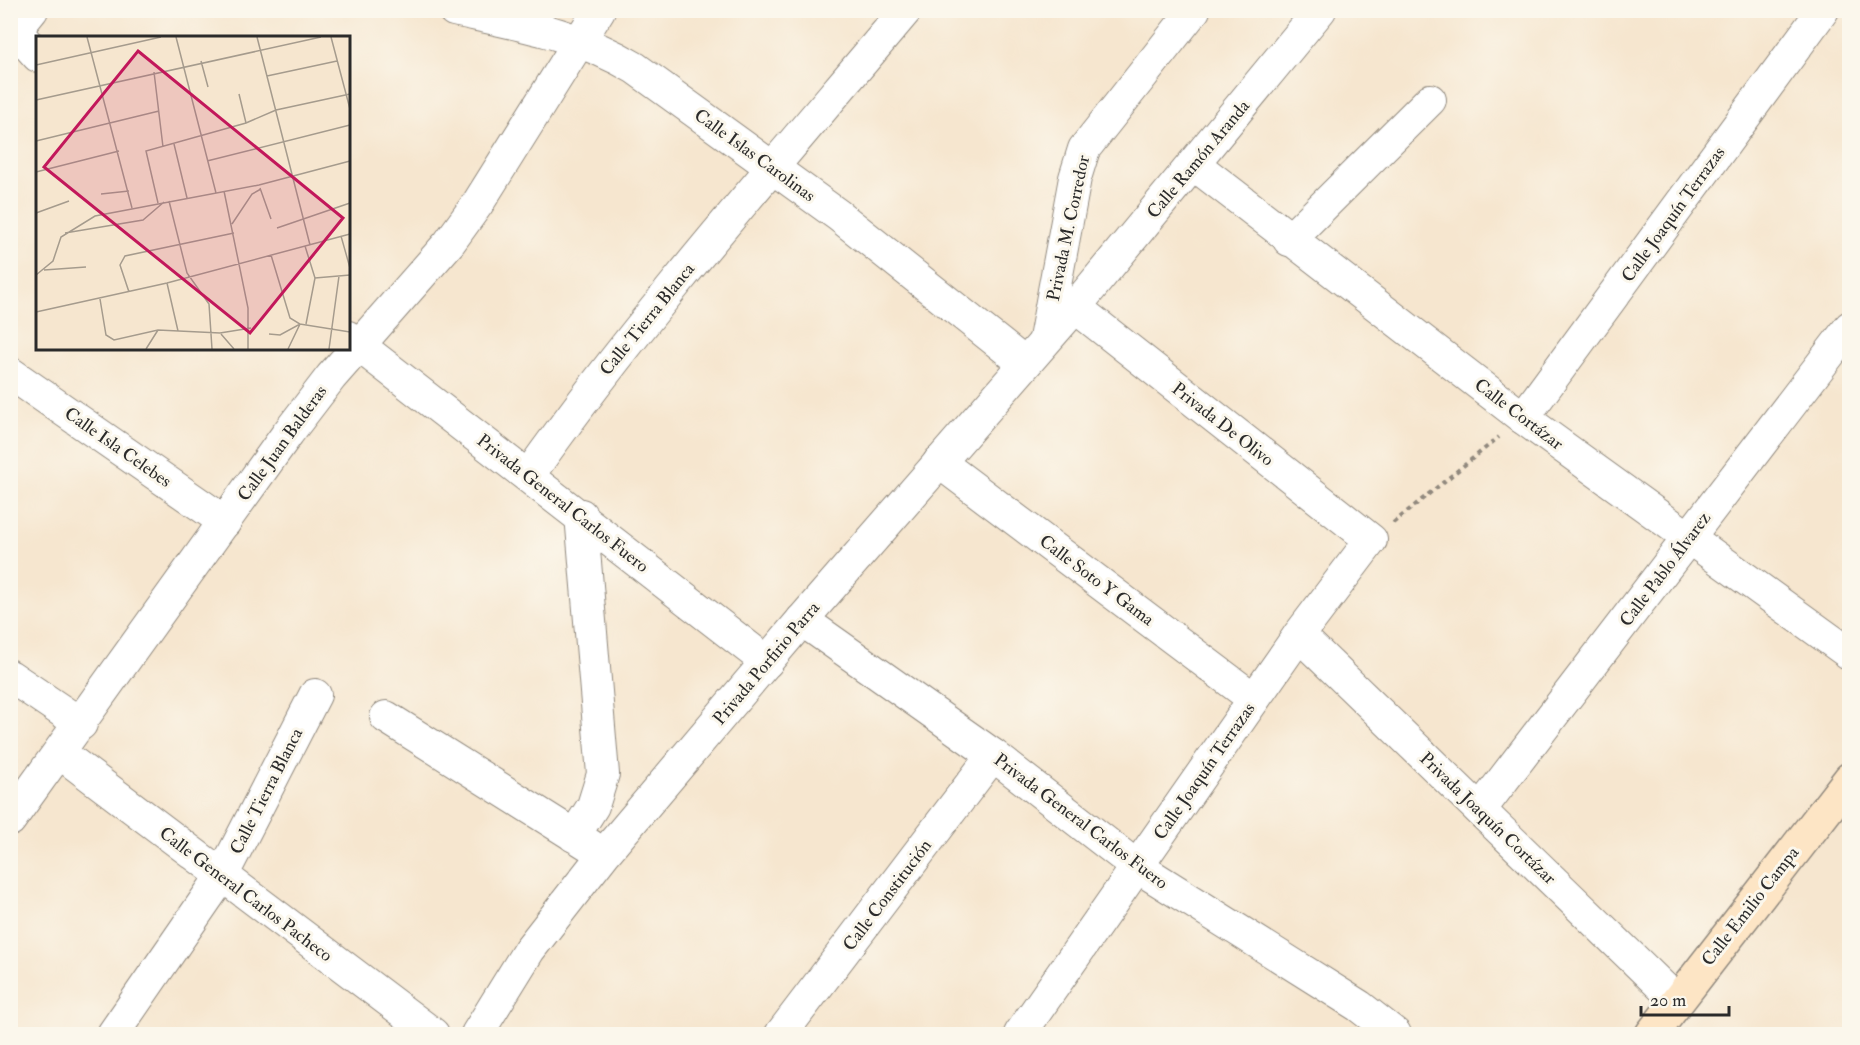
<svg xmlns="http://www.w3.org/2000/svg" width="1860" height="1045" viewBox="0 0 1860 1045" font-family="'IM FELL Double Pica',serif">
<style>
.lines{fill:none;stroke-linecap:round;stroke-linejoin:round}
.street-casing{stroke:#90887d;stroke-width:34}
.secondary-casing{stroke:#90887d;stroke-width:36}
.path{stroke:#90887d;stroke-width:4;stroke-dasharray:4.5 4.5;stroke-linecap:butt}
.street{stroke:#fff;stroke-width:32}
.secondary{stroke:#fde5c5;stroke-width:33}
.labels{text-anchor:middle;stroke-width:6;stroke-linejoin:round;paint-order:stroke}
.street-label{font-size:18px;fill:#2b2b2b;stroke:#fbf7ec}
.inset-road{fill:none;stroke:#a59b8d;stroke-width:1.5}
.view{fill:#c2185b;fill-opacity:0.15;stroke:#c2185b;stroke-width:3}
.inset-edge{fill:none;stroke:#2b2b2b;stroke-width:3}
</style>
<rect width="100%" height="100%" fill="#fbf7ec"/>
<filter id="ink" filterUnits="userSpaceOnUse"><feTurbulence type="fractalNoise" baseFrequency=".0167" numOctaves="2"/><feDisplacementMap in="SourceGraphic" scale="12" xChannelSelector="R" yChannelSelector="G"/><feConvolveMatrix kernelMatrix="1 2 1 2 8 2 1 2 1" color-interpolation-filters="sRGB"/></filter>
<filter id="wash" filterUnits="userSpaceOnUse"><feTurbulence type="fractalNoise" baseFrequency=".008" numOctaves="4" result="noise"/><feDisplacementMap in="SourceGraphic" scale="24" xChannelSelector="R" yChannelSelector="G"/><feGaussianBlur stdDeviation="1.35" result="paint"/><feColorMatrix in="noise" values="0 0 0 0 0 0 0 0 0 0 0 0 0 0 0 0 0 1.4 0 .05"/><feComposite in="paint" operator="in"/></filter>
<g filter="url(#wash)">
<rect width="100%" height="100%" fill="#f6e6cf"/>
</g>
<g filter="url(#ink)">
<g class="lines">
<defs>
<g id="street">
<path d="M454 10C518 24 579 34 635 68L838 215 1024 363"/>
<polyline points="10,25 38,56"/>
<polyline points="15,31 32,10"/>
<polyline points="1195,165 1523,418 1850,654"/>
<polyline points="1289,240 1430,100"/>
<polyline points="348,337 767,662"/>
<polyline points="1045,339 1075,178 1084,149 1194,10"/>
<polyline points="10,373 225,522"/>
<polyline points="1523,418 1823,10"/>
<polyline points="939,462 1254,699"/>
<path d="M528 476C644 313 777 163 906 10"/>
<polyline points="802,620 993,755 1136,866 1359,1006 1395,1034"/>
<polyline points="1299,635 1677,1001"/>
<polyline points="10,676 81,724"/>
<polyline points="386,717 591,846"/>
<polyline points="60,753 433,1034"/>
<polyline points="1480,810 1850,327"/>
<polyline points="10,820 288,433 331,377 449,243 478,203 599,10"/>
<polyline points="574,836 593,806 603,774 581,515"/>
<polyline points="113,1034 222,876 315,695"/>
<polyline points="477,1034 529,950 604,854 802,620 1075,307 1320,10"/>
<polyline points="781,1034 993,755"/>
<polyline points="1020,1034 1299,635 1371,540 1075,307"/>
</g>
<polyline id="secondary" points="1652,1034 1850,779"/>
</defs>
<!-- street casing -->
<use href="#street" class="street-casing"/>
<!-- secondary casing -->
<use href="#secondary" class="secondary-casing"/>
<!-- path -->
<polyline class="path" points="1393,523 1499,437"/>
<!-- street -->
<use href="#street" class="street"/>
<!-- secondary -->
<use href="#secondary" class="secondary"/>
</g>
</g>
<g class="labels">
<!-- street labels -->
<g class="street-label">
<text transform="translate(755 155) rotate(36)" y="6">Calle Islas Carolinas</text>
<text transform="translate(1198 159) rotate(-50)" y="6">Calle Ramón Aranda</text>
<text transform="translate(1673 214) rotate(-54)" y="6">Calle Joaquín Terrazas</text>
<text transform="translate(1068 228) rotate(-78)" y="6">Privada M. Corredor</text>
<text transform="translate(647 319) rotate(-51)" y="6">Calle Tierra Blanca</text>
<text transform="translate(1519 414) rotate(37)" y="6">Calle Cortázar</text>
<text transform="translate(1223 424) rotate(38)" y="6">Privada De Olivo</text>
<text transform="translate(282 443) rotate(-54)" y="6">Calle Juan Balderas</text>
<text transform="translate(118 447) rotate(35)" y="6">Calle Isla Celebes</text>
<text transform="translate(563 503) rotate(38)" y="6">Privada General Carlos Fuero</text>
<text transform="translate(1665 569) rotate(-53)" y="6">Calle Pablo Álvarez</text>
<text transform="translate(1097 580) rotate(37)" y="6">Calle Soto Y Gama</text>
<text transform="translate(766 663) rotate(-50)" y="6">Privada Porfirio Parra</text>
<text transform="translate(1204 771) rotate(-55)" y="6">Calle Joaquín Terrazas</text>
<text transform="translate(266 791) rotate(-63)" y="6">Calle Tierra Blanca</text>
<text transform="translate(1488 818) rotate(44)" y="6">Privada Joaquín Cortázar</text>
<text transform="translate(1081 821) rotate(37)" y="6">Privada General Carlos Fuero</text>
<text transform="translate(246 894) rotate(37)" y="6">Calle General Carlos Pacheco</text>
<text transform="translate(887 895) rotate(-53)" y="6">Calle Constitución</text>
<text transform="translate(1750 906) rotate(-52)" y="6">Calle Emilio Campa</text>
</g>
</g>
<!-- overview -->
<g transform="translate(36 36)">
<rect width="314" height="314" fill="#f6e6cf"/>
<path class="inset-road" d="M51 1 96 172M140 1 180 157M221 1 274 209M295 1 314 73M165 25 172 51M0 29 125 1M118 36 127 111M231 40 301 25M203 58 210 87M0 64 285 1M0 105 123 75M138 108 151 162M171 125 314 89M0 136 83 115M224 152 235 183M188 155 212 272V313M65 158 93 155M133 165 151 237 173 268 176 313M122 167 110 115 210 87 240 74 314 58M0 177 33 165M196 188 216 158 225 153M241 192 314 167M29 197 107 184 128 166M305 200 314 232M269 210 279 242 270 288M235 219 254 282 264 288 252 313M8 234 50 231M0 239 17 225 25 201 59 180 223 149 314 125M279 242 314 239M131 247 142 295M93 256 84 229 89 220 198 197M64 263 70 299 78 304 122 294 184 297 215 292M0 276 131 247 314 198M185 298 198 313M233 298 244 299 264 288 314 296M110 313 122 294M293 313 303 240"/>
<path class="view" d="M102 15 307 182 214 297 8 131Z"/>
<rect width="314" height="314" class="inset-edge"/>
</g>
<!-- margin -->
<rect width="1860" height="1045" fill="none" stroke="#fbf7ec" stroke-width="36"/>
<!-- scale -->
<path d="M1641 1006v9h88v-9" fill="none" stroke="#2b2b2b" stroke-width="3"/>
<text x="1650" y="1006" font-size="18" fill="#2b2b2b" stroke="#fbf7ec" stroke-width="4.5" paint-order="stroke">20 m</text>
</svg>
